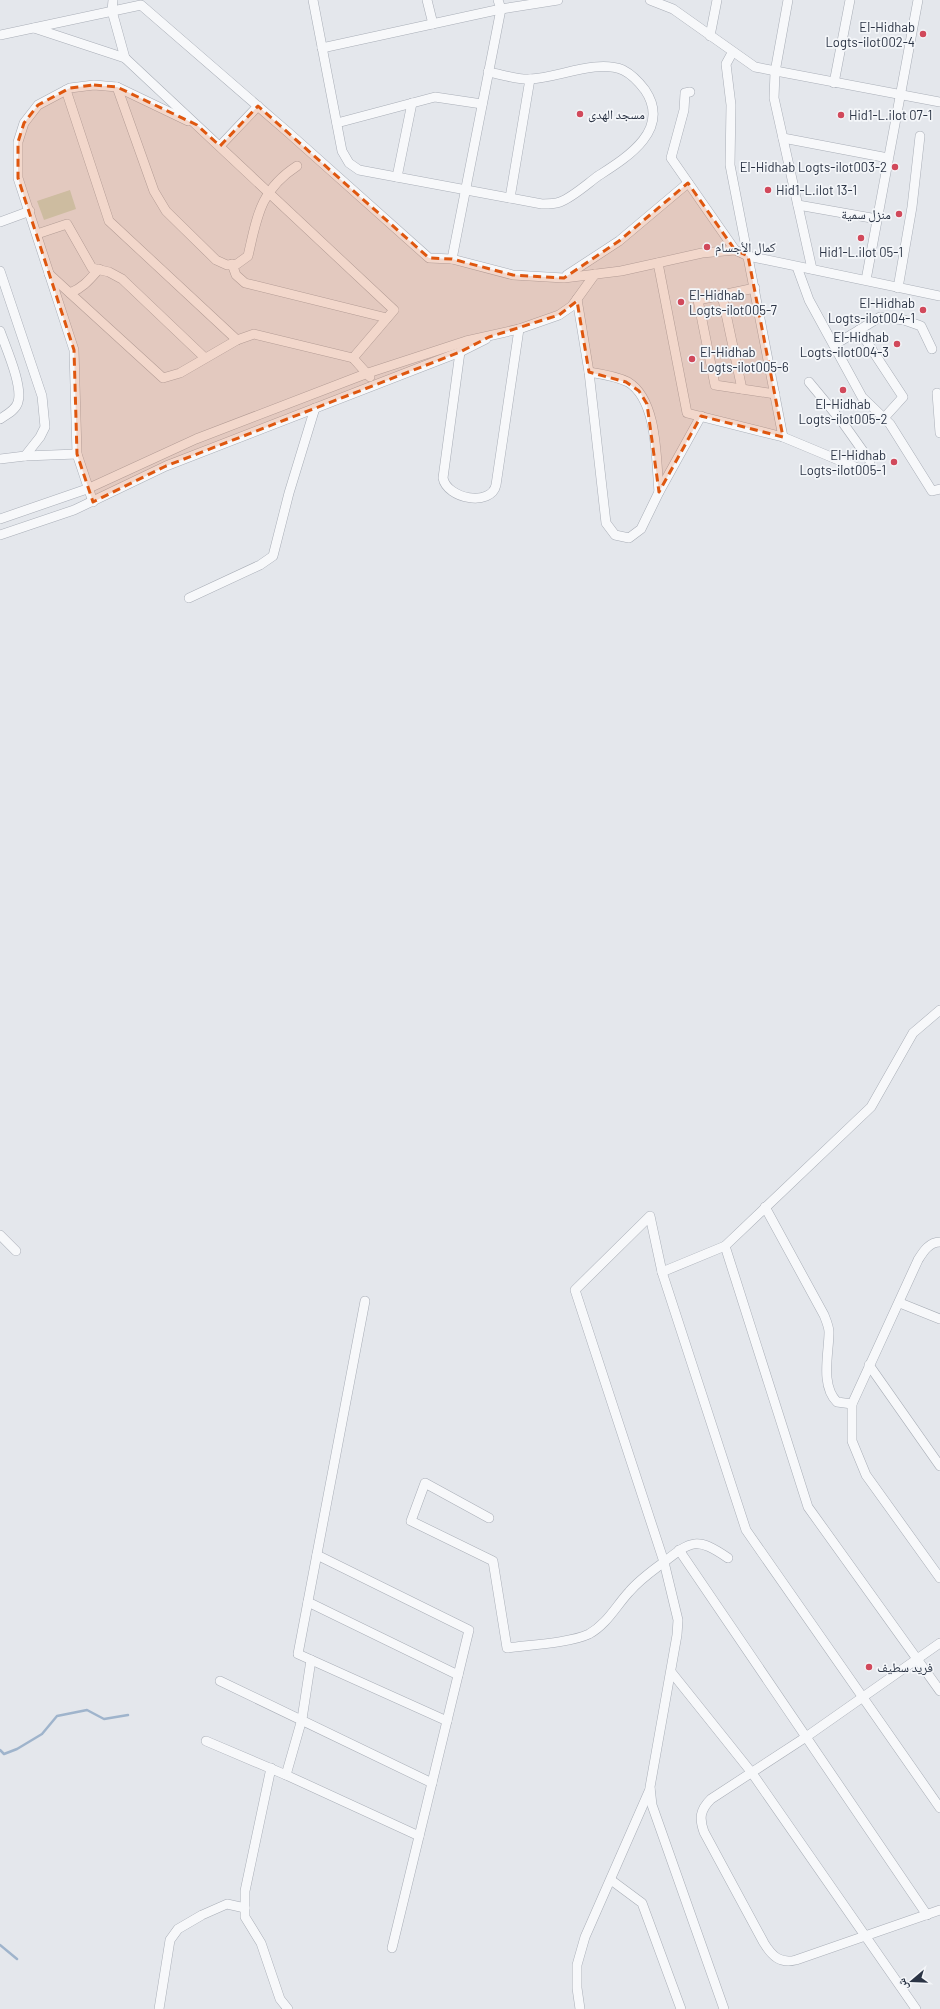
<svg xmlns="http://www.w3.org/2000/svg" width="940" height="2009" viewBox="0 0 940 2009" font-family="Barlow,'Noto Naskh Arabic',sans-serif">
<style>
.pitch{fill:#c9d6c5}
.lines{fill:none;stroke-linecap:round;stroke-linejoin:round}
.stream{stroke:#9fb4cc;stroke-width:2.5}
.minor-casing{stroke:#a9aeb7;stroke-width:10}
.minor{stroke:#f7f8fa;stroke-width:9}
.marked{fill:#df570f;fill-opacity:0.2;stroke:#df570f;stroke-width:3;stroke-dasharray:8 5;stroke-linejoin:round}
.poi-dot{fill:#d1495b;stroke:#f4f6f9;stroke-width:1.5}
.labels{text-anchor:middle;stroke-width:3.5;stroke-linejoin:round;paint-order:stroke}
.poi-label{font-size:13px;fill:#2b3445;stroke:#f4f6f9;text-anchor:start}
</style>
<rect width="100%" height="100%" fill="#e4e7ec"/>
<!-- pitch -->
<polygon class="pitch" points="70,190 76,209 44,220 37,201"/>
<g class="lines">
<!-- stream -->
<g class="stream">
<polyline points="0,1750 4,1754 17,1749 42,1734 57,1716 87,1710 104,1719 128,1715"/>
<polyline points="0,1945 17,1959"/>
</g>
<defs>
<g id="minor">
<polyline points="113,0 112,11 125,58"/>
<path d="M313 0 342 151 349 163 359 170 542 204C548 204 555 204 560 202 573 197 587 184 598 176 626 158 672 130 645 90 639 82 633 75 623 70 596 59 558 78 530 79 517 80 501 74 488 72"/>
<polyline points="427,0 433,24"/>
<polyline points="650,0 673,9 755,67 940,102"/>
<polyline points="788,0 775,72 774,98 812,269"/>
<polyline points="34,28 125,58 394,310 353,358 254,334 237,340 180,373 163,378 49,274"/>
<polyline points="0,35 141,5 290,134 429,258 452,259 513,275 564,278 621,271 702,253 735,250 748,256 940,296"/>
<polyline points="710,36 717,0"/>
<polyline points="322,48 501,9 558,0"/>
<polyline points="834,83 850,0"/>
<path d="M117 87 154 191 166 211 216 260 227 265 237 264 248 256C257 217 260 190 297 166"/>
<polyline points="66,90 109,221 237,340"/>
<polyline points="690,92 685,93 684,110 671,158 735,250"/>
<polyline points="337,123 435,97 482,104"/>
<polyline points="783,138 888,158"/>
<polyline points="220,146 258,106"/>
<polyline points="397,177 412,103"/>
<polyline points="510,198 530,79"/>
<polyline points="798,205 877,219"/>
<polyline points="0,222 30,211"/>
<polyline points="37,234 67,224 92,268 109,272 122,279 204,357"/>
<polyline points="452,259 501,9 498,0"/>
<polyline points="658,263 687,413 783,437 730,165 731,105 726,64 732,53"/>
<polyline points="232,264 236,275 245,283 387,318"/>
<polyline points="797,267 809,300 862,397 890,424 932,491 940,489"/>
<polyline points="0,271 42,396 45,427 40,437 25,456"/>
<polyline points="567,275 619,241 688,183"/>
<polyline points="866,280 918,0"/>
<polyline points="755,288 698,300 715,385 775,394"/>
<polyline points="898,288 912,207 920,136"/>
<path d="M70 293C83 288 90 279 99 269"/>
<polyline points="722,295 742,389"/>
<polyline points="577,299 589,372 606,523 615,535 629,538 641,529 659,492 701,416"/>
<polyline points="859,330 880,317 904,320 921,326 932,349"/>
<path d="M0 331C6 348 23 386 18 402 16 410 6 415 0 419"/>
<polyline points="834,345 859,330 903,397 884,418"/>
<path d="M460 352 443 478C447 499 491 507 496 485L519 329"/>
<polyline points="353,358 370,377"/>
<path d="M589 372C602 374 616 376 628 382 658 400 656 460 659 492"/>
<polyline points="937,393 940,433"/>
<polyline points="783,437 860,469 866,469 870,465 870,461 843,423 809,382"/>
<polyline points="0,459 25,456 77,454"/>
<polyline points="93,502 77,454 74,350 18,178 18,142 24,123 38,105 70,88 94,85 117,87 188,121"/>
<polyline points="0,519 87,489 196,439 368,373 466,341 519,329 559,315 572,306 595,274"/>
<polyline points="0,535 74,510 166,466 460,352 486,339"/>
<polyline points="189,598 260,565 273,556 289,493 315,408"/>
<path d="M765 1207 824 1315C826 1320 829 1327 829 1332 829 1353 820 1385 837 1402L852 1404"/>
<polyline points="0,1235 16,1251"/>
<path d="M940 1242C929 1242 923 1252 918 1260L852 1404V1441L866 1475 940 1578"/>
<polyline points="725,1246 808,1507 940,1691"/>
<polyline points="662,1272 746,1530 940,1808"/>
<polyline points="365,1301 298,1654 447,1721"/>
<polyline points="900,1303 940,1319"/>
<polyline points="869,1365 940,1466"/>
<path d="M489 1518 425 1483 411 1521 493 1561 507 1648C528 1645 570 1643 589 1634 607 1624 616 1606 629 1592 639 1580 652 1571 664 1562L575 1290 650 1216 662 1272 725 1246 871 1107 913 1033 940 1010"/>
<polyline points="679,1550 927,1915"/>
<polyline points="317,1555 469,1630 392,1948"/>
<polyline points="308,1602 458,1675"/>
<path d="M940 1643 806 1737 711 1799C700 1810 699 1818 704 1832L764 1943C772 1956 780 1964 796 1960L940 1910"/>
<polyline points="672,1673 752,1773 916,2009"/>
<polyline points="220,1681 432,1783"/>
<polyline points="206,1741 286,1775 419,1836"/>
<polyline points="271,1768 245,1891 245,1917 261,1943 280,1999 288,2009"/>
<polyline points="286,1775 302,1719 311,1660"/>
<polyline points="611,1880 642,1903 681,2009"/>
<polyline points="159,2009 170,1940 178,1929 202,1915 227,1904 245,1908"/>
<polyline points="580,2009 577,1988 577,1965 585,1937 650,1789"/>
<path d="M724 2009 652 1805 650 1787 677 1635 678 1620 664 1562C692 1540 697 1537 728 1558"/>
</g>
</defs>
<!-- minor casing -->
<use href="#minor" class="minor-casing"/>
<!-- minor -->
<use href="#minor" class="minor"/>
</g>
<!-- marked area -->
<path class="marked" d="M94 85 117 87 197 125 220 146 258 106 429 258 452 259 513 275 564 278 619 241 688 183 735 250 748 256 783 437 701 416 659 492 647 404 639 391 626 382 589 372 577 301 559 315 489 337 460 352 166 466 93 502 77 454 74 350 18 178V142L24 123 38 105 70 88Z"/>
<!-- markers -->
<g class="poi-dot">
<circle cx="923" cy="34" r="4"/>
<circle cx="580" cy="114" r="4"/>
<circle cx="841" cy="115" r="4"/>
<circle cx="895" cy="167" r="4"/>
<circle cx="768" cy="190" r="4"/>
<circle cx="899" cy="214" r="4"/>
<circle cx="861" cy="238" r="4"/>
<circle cx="707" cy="247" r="4"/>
<circle cx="681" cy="302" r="4"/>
<circle cx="923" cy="310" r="4"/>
<circle cx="897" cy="344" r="4"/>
<circle cx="692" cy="359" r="4"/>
<circle cx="843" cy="390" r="4"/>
<circle cx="894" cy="462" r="4"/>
<circle cx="869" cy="1667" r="4"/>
</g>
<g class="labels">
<!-- poi labels -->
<g class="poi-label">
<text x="915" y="32" text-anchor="end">El-Hidhab<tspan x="915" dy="15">Logts-ilot002-4</tspan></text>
<text x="588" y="119">مسجد الهدى</text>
<text x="849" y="120">Hid1-L.ilot 07-1</text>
<text x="887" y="172" text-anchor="end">El-Hidhab Logts-ilot003-2</text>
<text x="776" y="195">Hid1-L.ilot 13-1</text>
<text x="891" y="219" text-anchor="end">منزل سمية</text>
<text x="715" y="252">كمال الأجسام</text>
<text x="861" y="257" text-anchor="middle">Hid1-L.ilot 05-1</text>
<text x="689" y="300">El-Hidhab<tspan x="689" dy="15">Logts-ilot005-7</tspan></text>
<text x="915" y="308" text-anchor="end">El-Hidhab<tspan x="915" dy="15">Logts-ilot004-1</tspan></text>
<text x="889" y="342" text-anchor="end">El-Hidhab<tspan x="889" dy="15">Logts-ilot004-3</tspan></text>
<text x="700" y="357">El-Hidhab<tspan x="700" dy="15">Logts-ilot005-6</tspan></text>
<text x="843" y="409" text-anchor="middle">El-Hidhab<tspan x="843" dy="15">Logts-ilot005-2</tspan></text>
<text x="886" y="460" text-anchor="end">El-Hidhab<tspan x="886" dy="15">Logts-ilot005-1</tspan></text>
<text x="877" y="1672">فريد سطيف</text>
</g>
</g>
<!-- north arrow -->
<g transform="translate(912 1981) rotate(251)" stroke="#f4f6f9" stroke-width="3" paint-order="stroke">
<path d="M0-3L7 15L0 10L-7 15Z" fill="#2b3445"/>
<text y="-6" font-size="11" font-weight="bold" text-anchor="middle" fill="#2b3445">ش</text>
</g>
</svg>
